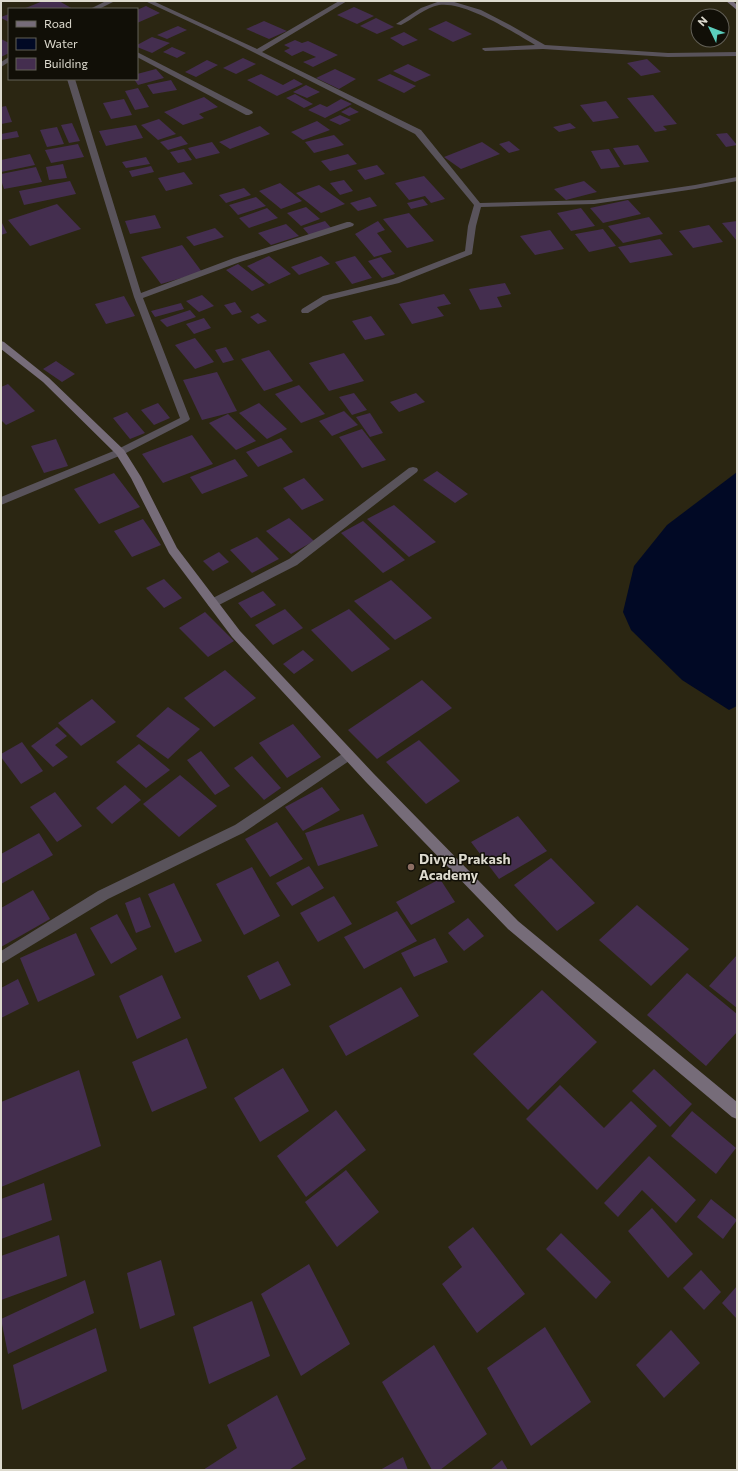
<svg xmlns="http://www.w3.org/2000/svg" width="738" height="1471" viewBox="0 0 738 1471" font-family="Commissioner,sans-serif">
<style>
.water{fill:#010925}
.building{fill:#442e4f}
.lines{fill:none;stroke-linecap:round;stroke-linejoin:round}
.street{fill:#59535b;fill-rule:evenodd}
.secondary{fill:#766c79;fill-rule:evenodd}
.education-dot{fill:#8d6e63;stroke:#110f07;stroke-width:1.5}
.labels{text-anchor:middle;stroke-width:3;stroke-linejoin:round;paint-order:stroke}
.poi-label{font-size:14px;font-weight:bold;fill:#dddace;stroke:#110f07;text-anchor:start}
</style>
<rect width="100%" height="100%" fill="#2b2612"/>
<!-- water -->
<polygon class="water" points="737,472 737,706 729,710 682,680 631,630 623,612 634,566 667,525"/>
<!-- building -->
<g class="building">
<polygon points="43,1 59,1 73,9 23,9"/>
<polygon points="146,6 160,13 137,23 137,10"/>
<polygon points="354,7 374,16 357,24 337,15"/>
<polygon points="9,14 9,22 1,18 1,17"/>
<polygon points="376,18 394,27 377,34 360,26"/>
<polygon points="264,21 287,31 269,39 246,29"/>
<polygon points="446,21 472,34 453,42 428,29"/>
<polygon points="178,26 187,30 167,39 157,35"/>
<polygon points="404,32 418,40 403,46 390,38"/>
<polygon points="152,37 170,43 152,53 137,47 137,45"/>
<polygon points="1,39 9,43 9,53 1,57"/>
<polygon points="295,40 302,43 308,41 338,55 313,67 303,62 316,57 303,51 292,56 284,51 290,48 284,45"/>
<polygon points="172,47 186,53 177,58 163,52"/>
<polygon points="243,58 256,64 236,74 223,68"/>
<polygon points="647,59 661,72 641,76 627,63"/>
<polygon points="207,60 218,65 196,77 185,72"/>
<polygon points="408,64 431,75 415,82 393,71"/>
<polygon points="156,69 164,78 138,85 134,79 137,79 137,74"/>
<polygon points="335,69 356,79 339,89 316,78"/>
<polygon points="261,74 283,85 294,79 303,84 277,96 247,80"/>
<polygon points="390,74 416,86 404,93 377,80"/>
<polygon points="171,80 177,90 153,94 147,85"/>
<polygon points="306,85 320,92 307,98 293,92"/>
<polygon points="138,88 149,107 135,110 125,91"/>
<polygon points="295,94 313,104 304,108 286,98"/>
<polygon points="653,95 677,124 663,126 667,130 655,132 627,98"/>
<polygon points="204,97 218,107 199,114 204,118 183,125 164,112"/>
<polygon points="124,99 132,115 111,119 103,103"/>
<polygon points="341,99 352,104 325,118 308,110 320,104 327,107"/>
<polygon points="606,101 619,118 593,122 580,105"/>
<polygon points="6,106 12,122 1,124 1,107"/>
<polygon points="350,107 359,112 349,116 341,112"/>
<polygon points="340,115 351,120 340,125 329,120"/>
<polygon points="159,119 176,134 158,140 141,125"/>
<polygon points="317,121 330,130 303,140 291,132"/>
<polygon points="72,123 80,141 69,143 61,125"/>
<polygon points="570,123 576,128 559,132 553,127"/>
<polygon points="136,125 143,138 106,146 99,131"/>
<polygon points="260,126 270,134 230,149 219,142"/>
<polygon points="57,127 64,144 47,147 40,130"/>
<polygon points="17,131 19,137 1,140 1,134"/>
<polygon points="727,133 737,145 726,147 716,134"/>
<polygon points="334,135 344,145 314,153 305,142"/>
<polygon points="181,136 188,144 168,150 160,142"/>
<polygon points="509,141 520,150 509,153 499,144"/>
<polygon points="212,142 220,153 196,159 188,148"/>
<polygon points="482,142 500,154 461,169 444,157"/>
<polygon points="78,144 84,157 51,163 45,150"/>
<polygon points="638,145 649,162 624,165 613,148"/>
<polygon points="184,149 192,160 178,163 170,152"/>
<polygon points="609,149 620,167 601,169 591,151"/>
<polygon points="30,154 35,165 1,172 1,160"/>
<polygon points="348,154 357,164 330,171 321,161"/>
<polygon points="146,157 150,164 126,168 122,162"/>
<polygon points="63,164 67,178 49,180 46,167"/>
<polygon points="377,165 385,174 365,180 357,170"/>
<polygon points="151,166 154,172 132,177 129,171"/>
<polygon points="36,167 42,182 4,189 1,180 1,174"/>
<polygon points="184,172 193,184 166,191 158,178"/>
<polygon points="424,176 445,199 431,203 425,196 409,200 395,183"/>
<polygon points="344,180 353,191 340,195 330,183"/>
<polygon points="70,181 76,194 24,205 19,191"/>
<polygon points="584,181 597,192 566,200 554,189"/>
<polygon points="280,183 302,201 281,209 259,191"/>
<polygon points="319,185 345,204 321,213 296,193"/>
<polygon points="244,188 251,195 226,203 219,195"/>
<polygon points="256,197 266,206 238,215 229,205"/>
<polygon points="370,197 377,206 358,211 350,203"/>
<polygon points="423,199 428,205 411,209 407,203"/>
<polygon points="628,200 641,214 603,223 590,208"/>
<polygon points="57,204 81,229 30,246 8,220"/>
<polygon points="306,207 320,219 301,226 287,213"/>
<polygon points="267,208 278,218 249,228 239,218"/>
<polygon points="581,208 595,226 571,231 557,213"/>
<polygon points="409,213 434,241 407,248 383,219"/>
<polygon points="155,215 161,228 130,234 125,221"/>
<polygon points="649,217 663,234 623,243 608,226"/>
<polygon points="1,221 7,233 1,235"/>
<polygon points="325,221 332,229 310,236 303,228"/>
<polygon points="378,221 385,230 377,233 392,252 374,257 355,234"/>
<polygon points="737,221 737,241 722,223"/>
<polygon points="286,224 299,236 271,245 258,233"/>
<polygon points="709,225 723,242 693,248 679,231"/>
<polygon points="215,228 224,237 194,246 186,237"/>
<polygon points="603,229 616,246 589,252 575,234"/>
<polygon points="550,230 564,249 535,255 520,236"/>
<polygon points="660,239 673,255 630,263 618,247"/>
<polygon points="182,245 202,272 161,284 141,257"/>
<polygon points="269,256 291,274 269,284 247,266"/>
<polygon points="321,256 330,264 299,275 291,267"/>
<polygon points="355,256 372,278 352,284 335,262"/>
<polygon points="381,257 395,274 382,278 368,261"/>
<polygon points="238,264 265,285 252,291 226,270"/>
<polygon points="505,283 511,294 497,297 502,307 480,310 469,289"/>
<polygon points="444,294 451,304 437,307 444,316 412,324 399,304"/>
<polygon points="202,295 214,306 199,312 186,301"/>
<polygon points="124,296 135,316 106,324 95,304"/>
<polygon points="235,302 242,312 232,315 224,305"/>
<polygon points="181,303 184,309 155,317 151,311"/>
<polygon points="190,310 196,317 167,327 160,320"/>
<polygon points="258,313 267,321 258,324 250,317"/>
<polygon points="371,316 385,335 365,340 352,321"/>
<polygon points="204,318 211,328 194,334 186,324"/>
<polygon points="195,338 214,362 195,369 175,345"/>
<polygon points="226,347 234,360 223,363 215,350"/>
<polygon points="269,350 293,381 264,391 241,359"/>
<polygon points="344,353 364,381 329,391 309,363"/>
<polygon points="56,361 75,374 62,382 43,369"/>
<polygon points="217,372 237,411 202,420 183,380"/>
<polygon points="8,384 35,411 6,425 1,420 1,387"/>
<polygon points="299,385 325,414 301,423 275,394"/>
<polygon points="354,393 367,410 352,415 339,397"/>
<polygon points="416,393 425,402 399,412 390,402"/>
<polygon points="158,403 170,418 154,425 141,410"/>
<polygon points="259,403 287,429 267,439 239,413"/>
<polygon points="344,411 358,425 332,436 319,421"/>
<polygon points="127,412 145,433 130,439 113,418"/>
<polygon points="370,413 383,433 370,437 356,417"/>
<polygon points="228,414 256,441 236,450 209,423"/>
<polygon points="362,429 386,460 362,468 339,437"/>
<polygon points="192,435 213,464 163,483 142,454"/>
<polygon points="281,438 293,452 258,467 246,452"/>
<polygon points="56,439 68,466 44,473 31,446"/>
<polygon points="235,459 248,476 202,494 190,477"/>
<polygon points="437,471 468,494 455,503 423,480"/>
<polygon points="114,473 140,507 99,524 74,489"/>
<polygon points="304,478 324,500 302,510 283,488"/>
<polygon points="394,505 436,542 409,557 367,519"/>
<polygon points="289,518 314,541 291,554 266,531"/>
<polygon points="143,519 161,545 132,557 114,531"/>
<polygon points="363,521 405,560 383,573 341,533"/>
<polygon points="257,537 279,559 252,573 230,550"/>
<polygon points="219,552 229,562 213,571 203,561"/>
<polygon points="164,579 182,598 164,608 146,588"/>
<polygon points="391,580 432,618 395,640 354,601"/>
<polygon points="263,591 276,605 251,618 238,603"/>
<polygon points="285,609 303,628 273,645 255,625"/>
<polygon points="349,609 390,649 352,672 311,630"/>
<polygon points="205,612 234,641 208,657 179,628"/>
<polygon points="303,650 314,660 294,674 283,664"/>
<polygon points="225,670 256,698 214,727 184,698"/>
<polygon points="422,680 452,708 377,759 348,730"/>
<polygon points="92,699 116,722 81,746 58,723"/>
<polygon points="168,707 200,729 168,759 136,736"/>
<polygon points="293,724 321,757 287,778 259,743"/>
<polygon points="57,727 67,736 55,745 68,757 53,767 31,746"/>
<polygon points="419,740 460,781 426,804 386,762"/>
<polygon points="22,742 43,771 21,784 1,757 1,754"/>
<polygon points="139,744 170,770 146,788 116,762"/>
<polygon points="201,751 230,786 215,795 187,760"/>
<polygon points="252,756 281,788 264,800 234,768"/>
<polygon points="180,775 217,806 179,837 143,804"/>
<polygon points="125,785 141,800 112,824 96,808"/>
<polygon points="322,787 340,810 303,831 285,807"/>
<polygon points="55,792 82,826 57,842 30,807"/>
<polygon points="363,814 378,846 318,866 305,833"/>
<polygon points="518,816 547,851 499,879 471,842"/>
<polygon points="277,822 303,859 270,877 245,839"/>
<polygon points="39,833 53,855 1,884 1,854"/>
<polygon points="551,858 595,903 557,931 514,885"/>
<polygon points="309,866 324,888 292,906 276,883"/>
<polygon points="252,867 280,916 244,935 216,884"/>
<polygon points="440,879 455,902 411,925 396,902"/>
<polygon points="174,883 202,941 175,953 148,894"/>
<polygon points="33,890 50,919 1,947 1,908"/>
<polygon points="334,896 352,924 318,942 300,913"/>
<polygon points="140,897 151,927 136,933 125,903"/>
<polygon points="637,905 689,949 651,986 599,940"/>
<polygon points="397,911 417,941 364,969 344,937"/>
<polygon points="117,914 137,949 111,964 90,928"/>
<polygon points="468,918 484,936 464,951 448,933"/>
<polygon points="76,933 95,975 38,1002 20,958"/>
<polygon points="435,938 448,962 414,977 401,953"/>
<polygon points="737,955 737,1008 709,986"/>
<polygon points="278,961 291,985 260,1000 247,976"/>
<polygon points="687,973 737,1014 737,1032 706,1066 647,1015"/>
<polygon points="162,975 181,1018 137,1039 119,996"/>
<polygon points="18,979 29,1004 1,1018 1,988"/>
<polygon points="401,987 419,1016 346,1056 329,1026"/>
<polygon points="542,990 597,1042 528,1110 473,1054"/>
<polygon points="187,1038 207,1088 152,1112 132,1062"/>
<polygon points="283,1068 309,1111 260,1142 234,1098"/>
<polygon points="654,1069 692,1104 670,1127 632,1091"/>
<polygon points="79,1070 101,1146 1,1187 1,1102"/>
<polygon points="560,1085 604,1128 631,1101 657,1126 597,1190 526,1119"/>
<polygon points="336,1110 366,1150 306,1197 277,1156"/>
<polygon points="692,1111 736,1148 716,1174 671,1136"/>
<polygon points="649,1156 696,1200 676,1223 642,1190 618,1217 604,1203"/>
<polygon points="346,1170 379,1212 337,1247 305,1202"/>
<polygon points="44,1183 52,1220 1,1239 1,1199"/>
<polygon points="711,1199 737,1220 723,1239 697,1217"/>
<polygon points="652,1208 693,1254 668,1278 628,1231"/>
<polygon points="473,1227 525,1294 477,1333 442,1284 462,1267 448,1247"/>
<polygon points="561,1233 611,1282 596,1299 546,1249"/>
<polygon points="59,1235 67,1276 1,1300 1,1256"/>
<polygon points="161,1260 175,1315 140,1329 127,1273"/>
<polygon points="309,1264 350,1344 301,1376 261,1294"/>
<polygon points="701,1270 721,1292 704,1310 683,1288"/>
<polygon points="85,1280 94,1313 8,1354 1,1319"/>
<polygon points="737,1286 737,1319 722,1303"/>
<polygon points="252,1301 270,1356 209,1384 193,1327"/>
<polygon points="545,1327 591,1402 531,1446 487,1368"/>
<polygon points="96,1328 107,1371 22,1410 13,1365"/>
<polygon points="671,1330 700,1363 664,1398 636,1365"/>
<polygon points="434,1345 487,1434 440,1470 432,1470 382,1382"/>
<polygon points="277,1395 306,1459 289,1470 203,1470 237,1448 227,1425"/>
<polygon points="403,1457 408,1470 380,1470"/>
<polygon points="502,1460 508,1470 490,1470"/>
</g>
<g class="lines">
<!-- street -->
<g class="street">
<polygon points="106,1 115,1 99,9 90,9"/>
<polygon points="145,1 153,1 257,49 339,1 347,1 262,52 421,130 480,203 594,200 695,185 737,177 737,181 695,189 594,204 481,207 476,226 472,254 399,283 329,300 308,313 302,313 301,311 302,309 323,296 393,279 465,251 468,226 474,205 415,134 237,44"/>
<path d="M440 1H451L481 10 510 25 545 45 668 53 737 52V56L668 57 543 49 485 51 482 49 483 48 535 45C513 32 465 1 439 5 426 7 413 19 401 25L396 24 421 8Z"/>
<polygon points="137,52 252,111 253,113 249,115 246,115 137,57"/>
<polygon points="9,57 9,62 1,67 1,62"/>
<polygon points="67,79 75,79 141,293 234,258 347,222 350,222 354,224 353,226 240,262 143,298 190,419 188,421 124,454 1,505 1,497 116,450 180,418 134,297"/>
<polygon points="413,467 417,468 418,470 417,472 297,565 217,606 213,607 209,606 207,603 209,600 289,559 409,468"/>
<polygon points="348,750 352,751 354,755 352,759 243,833 108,899 1,964 1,951 98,891 235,825"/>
</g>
<!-- secondary -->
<g class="secondary">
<polygon points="726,1 733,1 737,5 737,10"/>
<polygon points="1,341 4,342 49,378 124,450 141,477 177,548 240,631 374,774 518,921 737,1102 737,1119 732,1117 508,929 366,782 232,637 169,553 131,478 116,454 43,382 1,349"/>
</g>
</g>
<!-- markers -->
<circle class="education-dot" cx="411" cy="867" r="4"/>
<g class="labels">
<!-- poi labels -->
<g class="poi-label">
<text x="419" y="864">Divya Prakash<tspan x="419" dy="16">Academy</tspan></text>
</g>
</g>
<!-- border -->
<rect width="738" height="1471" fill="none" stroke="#dddace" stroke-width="4"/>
<!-- legend -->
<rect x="8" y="8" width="130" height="72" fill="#110f07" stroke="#636057"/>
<rect x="16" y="21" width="20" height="6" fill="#766c79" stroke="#636057"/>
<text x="44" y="28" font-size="12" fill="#dddace">Road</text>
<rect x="16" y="38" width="20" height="12" fill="#010925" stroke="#636057"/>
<text x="44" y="48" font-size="12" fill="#dddace">Water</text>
<rect x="16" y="58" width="20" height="12" fill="#442e4f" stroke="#636057"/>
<text x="44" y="68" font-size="12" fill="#dddace">Building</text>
<!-- north arrow -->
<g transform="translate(710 28) rotate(313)"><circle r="19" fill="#110f07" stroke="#636057"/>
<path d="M0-3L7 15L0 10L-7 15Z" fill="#5bcebc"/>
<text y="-6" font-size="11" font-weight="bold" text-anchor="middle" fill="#dddace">N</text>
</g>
</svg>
